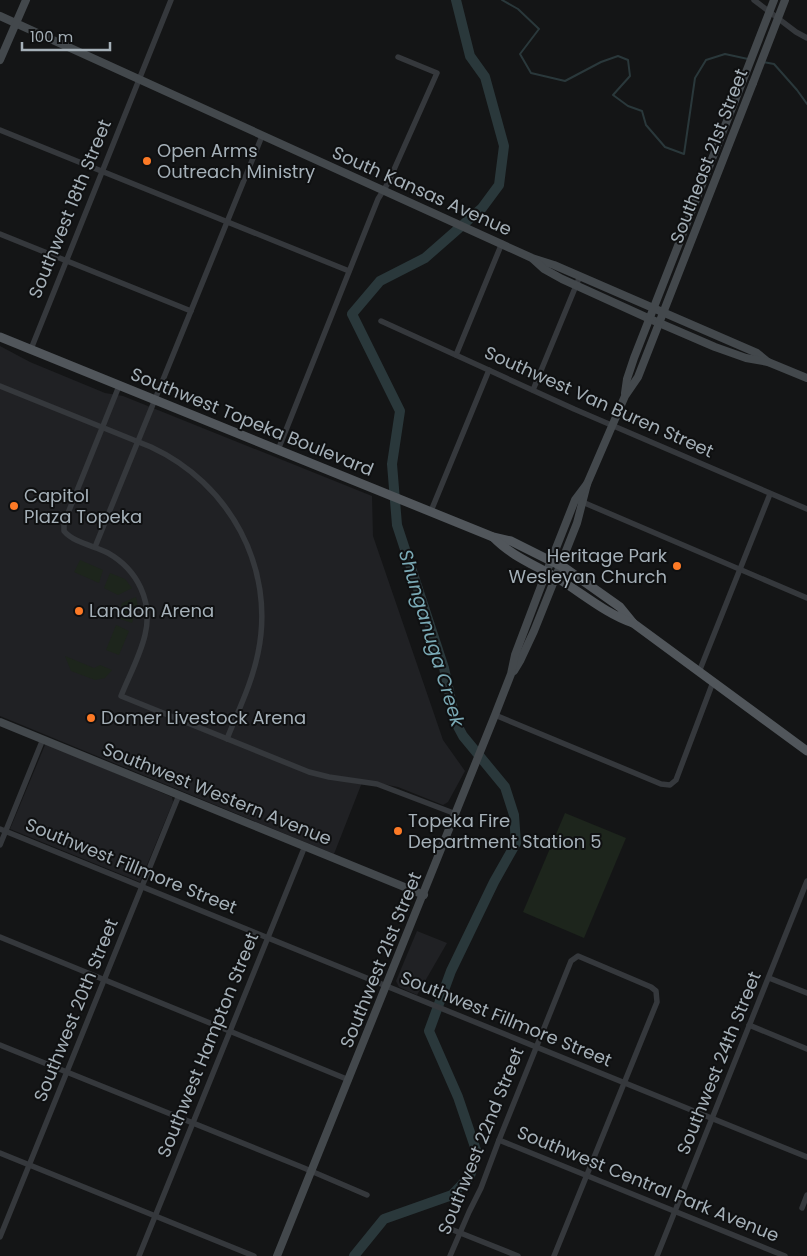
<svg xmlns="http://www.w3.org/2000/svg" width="807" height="1256" viewBox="0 0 807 1256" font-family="Poppins,sans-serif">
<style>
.built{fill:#202124}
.green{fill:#1d251c}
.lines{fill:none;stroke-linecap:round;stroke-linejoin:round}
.stream{stroke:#2a383b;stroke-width:2}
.river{stroke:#2a383b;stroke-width:10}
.street{stroke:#35383c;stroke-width:5.5}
.secondary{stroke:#43484c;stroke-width:8}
.primary{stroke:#51565b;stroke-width:9}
.secondary-bridge{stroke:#43484c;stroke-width:8}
.poi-dot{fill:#fd7a26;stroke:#0f1011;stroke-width:2}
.labels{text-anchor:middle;stroke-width:4;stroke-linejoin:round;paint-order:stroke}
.poi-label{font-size:18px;fill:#a5b0b8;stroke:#0f1011;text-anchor:start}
.street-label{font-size:18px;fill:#a5b0b8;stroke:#0f1011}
.water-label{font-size:19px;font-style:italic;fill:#7aa9b5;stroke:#0f1011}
</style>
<rect width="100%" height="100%" fill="#141516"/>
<!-- built -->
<g class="built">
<polygon points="0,346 30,362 105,393 123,396 372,496 373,536 443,740 465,771 448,802 443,805 398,787 363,780 334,854 0,716"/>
<polygon points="45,745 49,745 172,797 173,802 140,882 10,829"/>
<polygon points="417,931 447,943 417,995 399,987 396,981"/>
</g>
<!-- green -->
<g class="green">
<polygon points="80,560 103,570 99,583 74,572"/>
<polygon points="110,573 125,579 132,588 118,595 104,588"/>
<polygon points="136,597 138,606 132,623 117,618 122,603"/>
<polygon points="116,625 129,631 119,655 106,650"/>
<polygon points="65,656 94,668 100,665 112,670 105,678 95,680 71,671"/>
<polygon points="565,813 626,838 584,938 523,912"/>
</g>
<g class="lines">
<!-- stream -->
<g class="stream">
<polyline points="502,0 518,9 539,29 520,54 531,73 565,81 601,62 618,56 628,60 630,76 613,95 628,106 642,111 646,125 665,147 684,154 695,78 706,60 725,54 748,59"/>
<polyline points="763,62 774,64 797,90 807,104"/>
</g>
<!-- river -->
<polyline class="river" points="354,1256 384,1219 452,1195 470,1176 477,1153 458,1097 429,1031 451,971 494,882 516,843 514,815 505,787 463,736 456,723 444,668 397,525 392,464 400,411 352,314 380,281 425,258 482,208 499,185 504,146 485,77 470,56 456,0"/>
<!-- street -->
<g class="street">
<polyline points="754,0 796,32 807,38"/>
<polyline points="0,130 349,271"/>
<polyline points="0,234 191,311"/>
<polyline points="381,321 574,409 807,509"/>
<polyline points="31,349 171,0"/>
<polyline points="456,355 502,243"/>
<path d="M0 386 151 447C229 483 276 567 258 653 252 683 238 711 227 739"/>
<path d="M119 386 64 523V531C74 543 95 546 108 553 138 570 153 602 145 635 140 656 129 676 121 696L309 772 329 777 377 784 456 814"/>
<polyline points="533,390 580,276"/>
<polyline points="278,450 378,199 388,183 437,73 398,57"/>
<polyline points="580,501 807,598"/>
<polyline points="431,511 489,370"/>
<polyline points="95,547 262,136"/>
<polyline points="699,672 770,494"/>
<polyline points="495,715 661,784 670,785 676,780 713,682"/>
<polyline points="0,829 807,1157"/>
<polyline points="0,845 43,739"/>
<polyline points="0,937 349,1080"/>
<polyline points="769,978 807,993"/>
<polyline points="749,1025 807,1049"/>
<polyline points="0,1045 304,1168 367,1195"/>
<polyline points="499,1140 785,1256"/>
<polyline points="0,1153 254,1256"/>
<polyline points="802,1208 807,1195"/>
<polyline points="448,1228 518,1256"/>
<polyline points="0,1237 179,795"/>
<polyline points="139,1256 305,846"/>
<polyline points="450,1256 469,1212 481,1188 499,1140 571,961 578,956 651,987 656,991 657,1002 554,1256"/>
<polyline points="657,1256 807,881"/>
</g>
<!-- secondary -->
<g class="secondary">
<polyline points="0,16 532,258 554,265 757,353 768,362"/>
<polyline points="0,60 26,0"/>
<polyline points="533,259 544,269 562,279 650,319 715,347 746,358 768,362 807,378"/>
<polyline points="625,393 627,379 634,358 743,80"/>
<polyline points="514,671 520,661 534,631 560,566 577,523 587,484 625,396 638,377 753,83"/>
<polyline points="0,722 424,895"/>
<polyline points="277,1256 495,715 511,674 515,655 543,581 575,500 587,484"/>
</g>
<!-- primary -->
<g class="primary">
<polyline points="0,337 493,537 511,541 565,568 620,607 633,623 807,751"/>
<path d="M493 537C511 556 535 565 557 578 582 593 606 614 633 623"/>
</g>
<!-- secondary-bridge -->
<g class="secondary-bridge">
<polyline points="743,80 774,0"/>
<polyline points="753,83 785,0"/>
</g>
</g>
<!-- markers -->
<g class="poi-dot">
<circle cx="147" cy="161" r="5"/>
<circle cx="14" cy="506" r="5"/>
<circle cx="677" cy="566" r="5"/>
<circle cx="79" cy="611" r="5"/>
<circle cx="91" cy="718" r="5"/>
<circle cx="398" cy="831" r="5"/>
</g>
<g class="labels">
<!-- poi labels -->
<g class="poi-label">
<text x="157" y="157">Open Arms<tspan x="157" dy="21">Outreach Ministry</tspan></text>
<text x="24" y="502">Capitol<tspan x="24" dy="21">Plaza Topeka</tspan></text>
<text x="667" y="562" text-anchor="end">Heritage Park<tspan x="667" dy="21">Wesleyan Church</tspan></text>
<text x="89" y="617">Landon Arena</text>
<text x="101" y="724">Domer Livestock Arena</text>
<text x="408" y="827">Topeka Fire<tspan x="408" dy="21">Department Station 5</tspan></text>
</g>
<!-- street labels -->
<g class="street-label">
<text transform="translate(709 156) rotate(-69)" y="6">Southeast 21st Street</text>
<text transform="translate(422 191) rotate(24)" y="6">South Kansas Avenue</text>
<text transform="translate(70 209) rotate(-68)" y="6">Southwest 18th Street</text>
<text transform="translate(599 402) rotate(24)" y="6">Southwest Van Buren Street</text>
<text transform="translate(252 422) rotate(22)" y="6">Southwest Topeka Boulevard</text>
<text transform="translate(217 794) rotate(22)" y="6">Southwest Western Avenue</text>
<text transform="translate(131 866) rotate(22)" y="6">Southwest Fillmore Street</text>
<text transform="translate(381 960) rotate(-68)" y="6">Southwest 21st Street</text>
<text transform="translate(76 1010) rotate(-68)" y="6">Southwest 20th Street</text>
<text transform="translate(506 1019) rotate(22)" y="6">Southwest Fillmore Street</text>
<text transform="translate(208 1045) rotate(-68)" y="6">Southwest Hampton Street</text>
<text transform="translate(719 1063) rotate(-68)" y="6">Southwest 24th Street</text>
<text transform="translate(481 1141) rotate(-68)" y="6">Southwest 22nd Street</text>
<text transform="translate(648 1184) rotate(22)" y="6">Southwest Central Park Avenue</text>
</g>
<!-- water labels -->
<g class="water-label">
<text transform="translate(432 638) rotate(73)" y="7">Shunganuga Creek</text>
</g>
</g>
<!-- scale -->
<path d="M22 42v8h88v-8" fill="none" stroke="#a5b0b8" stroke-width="2.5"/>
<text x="30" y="42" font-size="15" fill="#a5b0b8" stroke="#0f1011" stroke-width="4" paint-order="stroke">100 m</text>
</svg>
